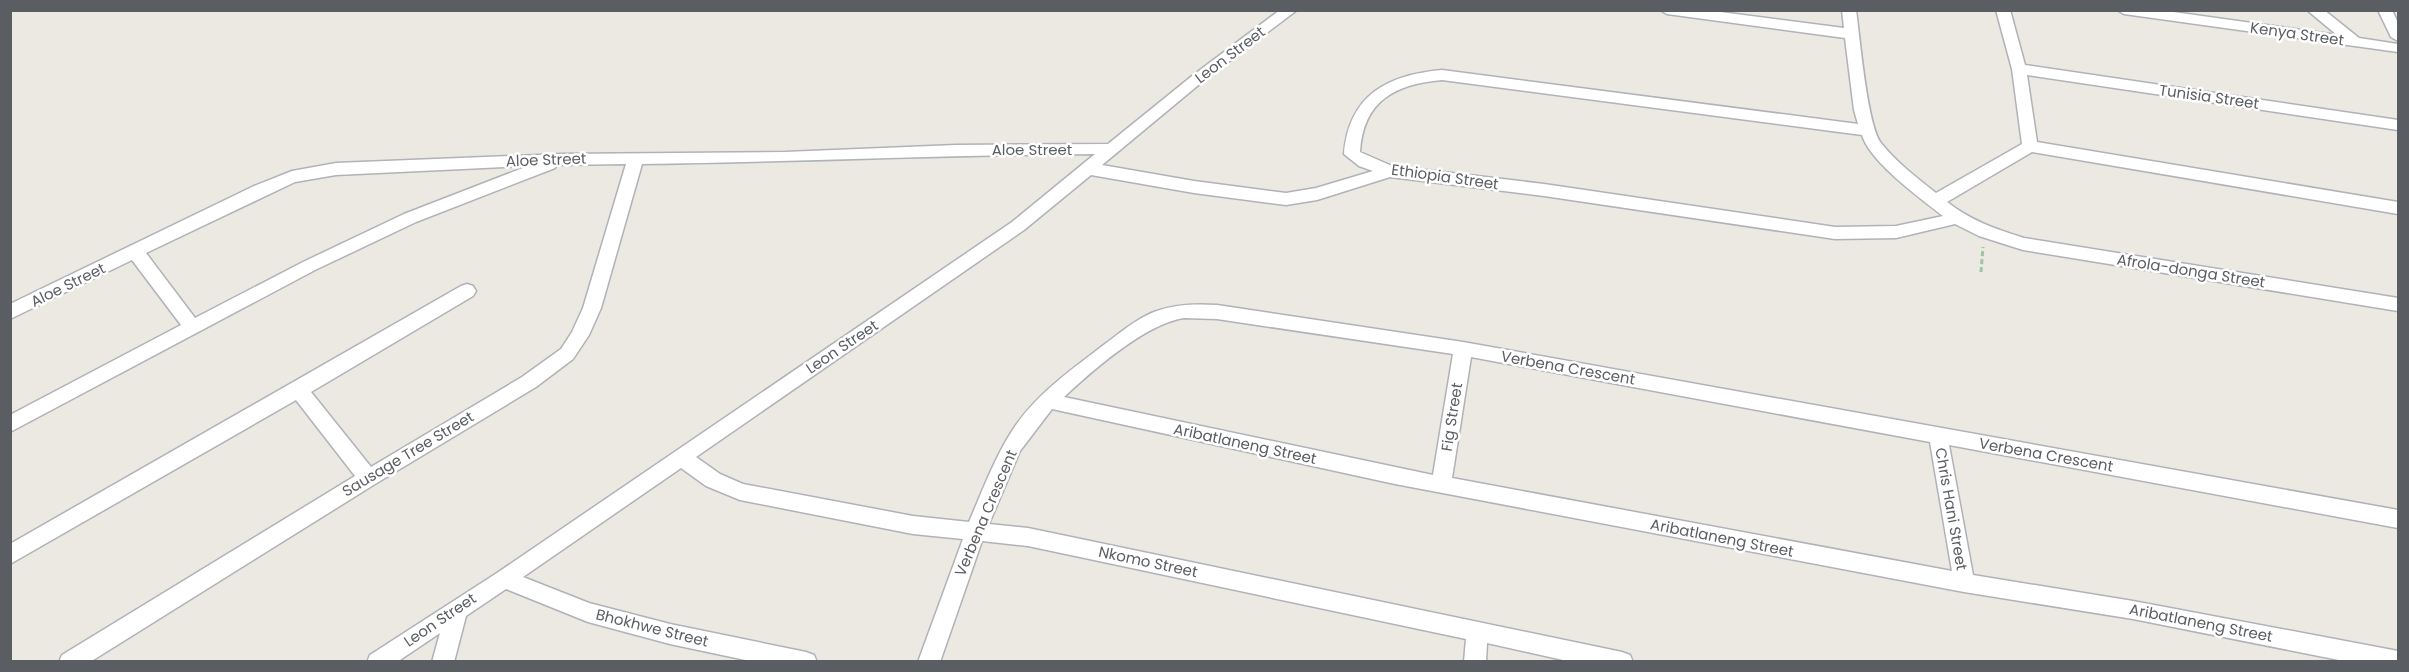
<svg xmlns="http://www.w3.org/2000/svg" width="2409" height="672" viewBox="0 0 2409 672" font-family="Poppins,sans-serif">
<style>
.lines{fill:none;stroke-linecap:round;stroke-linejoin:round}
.street-casing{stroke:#afb3b7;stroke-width:3}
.path{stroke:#9ac6a2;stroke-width:3;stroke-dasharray:5 3;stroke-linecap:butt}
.street{fill:#fff;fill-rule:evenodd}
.labels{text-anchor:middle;stroke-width:5;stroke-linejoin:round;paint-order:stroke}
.street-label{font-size:15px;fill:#5a5e62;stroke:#fff}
</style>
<rect width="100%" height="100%" fill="#ece9e2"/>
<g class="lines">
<defs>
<g id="street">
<path d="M1280 10H1297L1202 82 1102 165 1194 181 1286 193 1316 188 1373 171 1359 166 1344 154C1349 95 1387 75 1442 70L1858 124 1854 110 1845 38 1667 14 1660 10H1705L1844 28 1842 10H1856C1860 38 1867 124 1881 143 1896 162 1917 178 1936 193L2022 144 2012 69 1996 10H2010L2025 65 2398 120V130L2027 75 2037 142 2398 202V214L2032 152 1947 202C1970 220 1995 229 2024 238L2398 298V311L2023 250 1979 236 1955 224 1896 238 1835 239 1544 196 1390 177 1317 200 1286 205 1194 193 1091 175 1024 230 696 457 720 474 743 484 913 516 969 522C982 492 994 459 1012 431 1035 395 1071 370 1105 344 1120 333 1136 319 1154 312 1175 304 1195 304 1217 305L1463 342 2398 510V528L1949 445 1973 575 2133 601 2398 651V662H2349L2133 619 1964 592 1395 484 1052 409 1020 451 989 524 1028 528 1622 652 1630 655 1633 662H1572L1487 643 1486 662H1464L1466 639 1028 546 982 541 940 662H918L963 539 913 534 740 500 706 486 681 468 523 577 589 603 670 624 806 652 814 655 817 662H755L670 644 588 622 506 589 466 616 454 662H432L440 633 397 662H367L370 655 497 573 1012 222 1095 154C944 155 793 162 642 164L601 308 589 335 573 359 536 387 375 484 90 662H59L62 655 355 476 296 400 10 564V544L461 286 467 284 473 286 476 291 473 296 311 392 371 467 522 377 561 349 572 332 583 308 626 164 557 165 555 168 416 222 315 270 10 432V415L181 325 132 260 10 319V304L254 186 292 171 336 163 562 154 785 152 956 145 1108 144 1192 76ZM1442 80 1862 135C1870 162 1920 198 1943 216L1896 226 1835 227 1544 184 1392 166 1360 152C1363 101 1395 84 1442 80ZM528 166 404 214 303 262 195 318 146 253 295 182 336 175ZM1184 318 1217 319 1453 354 1433 475 1064 397C1093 370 1145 324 1184 318ZM1471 357 1930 442 1952 571 1452 478Z"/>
<polygon points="2117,10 2159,10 2337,35 2307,10 2324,10 2359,38 2398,44 2398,52 2124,14"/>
<polygon points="2378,10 2392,10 2398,23 2398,41 2391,37"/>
</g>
</defs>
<!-- street casing -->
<use href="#street" class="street-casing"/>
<!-- path -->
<polyline class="path" points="1981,272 1983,247"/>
<!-- street -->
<use href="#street" class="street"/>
</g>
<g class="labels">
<!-- street labels -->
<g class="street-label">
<text transform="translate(2297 34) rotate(8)" y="5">Kenya Street</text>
<text transform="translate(1230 55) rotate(-37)" y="5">Leon Street</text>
<text transform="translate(2209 97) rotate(8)" y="5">Tunisia Street</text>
<text x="1032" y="155">Aloe Street</text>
<text transform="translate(546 160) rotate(-2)" y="5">Aloe Street</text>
<text transform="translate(1445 177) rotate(8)" y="5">Ethiopia Street</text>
<text transform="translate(2191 271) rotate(9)" y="5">Afrola-donga Street</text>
<text transform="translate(68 285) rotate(-26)" y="5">Aloe Street</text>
<text transform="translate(842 347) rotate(-34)" y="5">Leon Street</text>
<text transform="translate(1568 368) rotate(10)" y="5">Verbena Crescent</text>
<text transform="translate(1452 417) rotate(-81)" y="5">Fig Street</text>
<text transform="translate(1245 444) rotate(12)" y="5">Aribatlaneng Street</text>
<text transform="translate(408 454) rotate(-31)" y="5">Sausage Tree Street</text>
<text transform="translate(2046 455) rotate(10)" y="5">Verbena Crescent</text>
<text transform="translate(1951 509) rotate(80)" y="5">Chris Hani Street</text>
<text transform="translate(986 513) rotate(-67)" y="5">Verbena Crescent</text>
<text transform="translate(1722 538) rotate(11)" y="5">Aribatlaneng Street</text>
<text transform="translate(1148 562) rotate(12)" y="5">Nkomo Street</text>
<text transform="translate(440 620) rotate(-34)" y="5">Leon Street</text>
<text transform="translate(2201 623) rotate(11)" y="5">Aribatlaneng Street</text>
<text transform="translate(652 628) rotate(14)" y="5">Bhokhwe Street</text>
</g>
</g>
<!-- border -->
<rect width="2409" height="672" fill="none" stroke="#5a5e62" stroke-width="24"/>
</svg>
